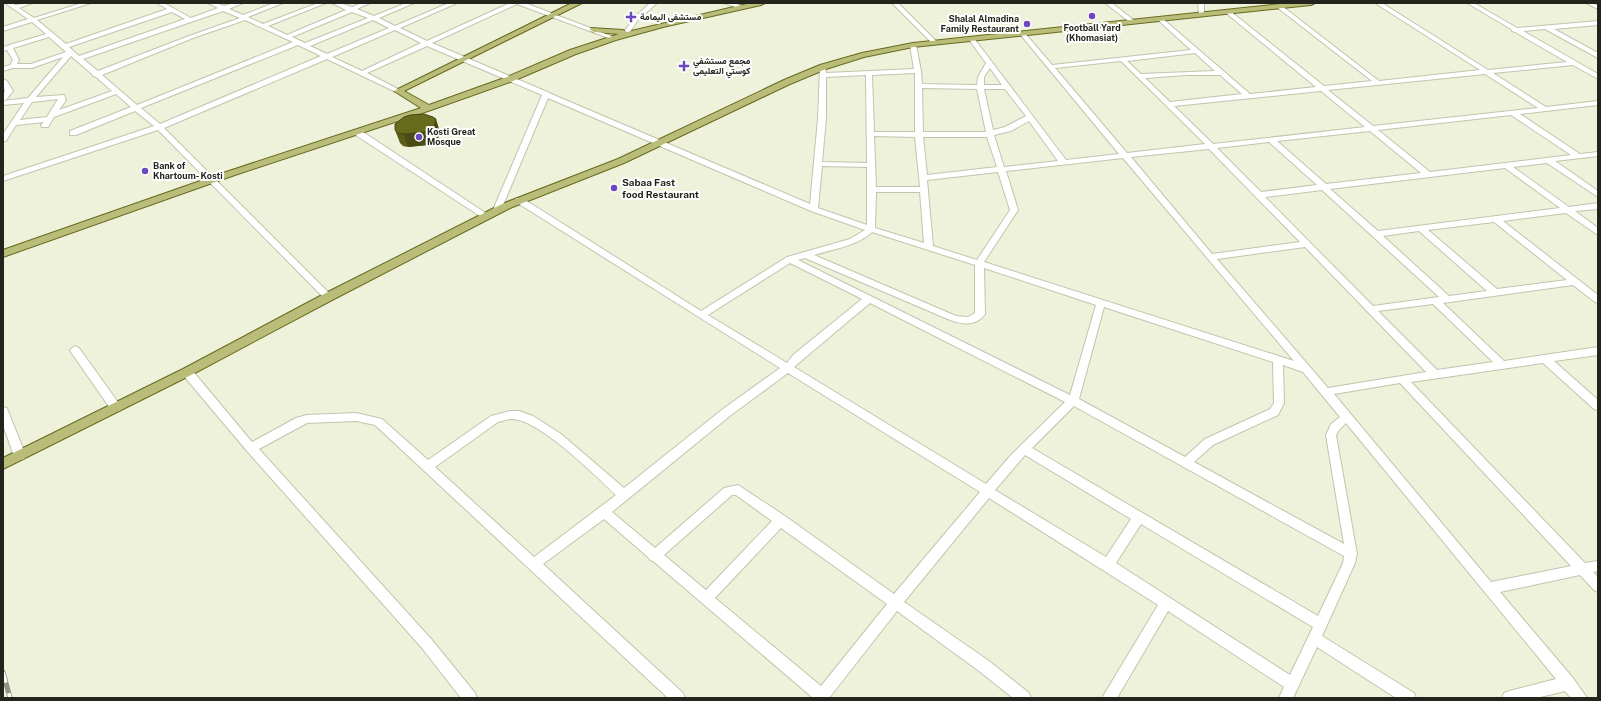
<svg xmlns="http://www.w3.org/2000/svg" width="1601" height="701" viewBox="0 0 1601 701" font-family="'Public Sans',Vazirmatn,sans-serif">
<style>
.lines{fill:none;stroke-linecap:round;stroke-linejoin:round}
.minor-casing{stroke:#c2c4ae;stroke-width:2}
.major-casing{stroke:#676b1e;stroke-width:2}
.minor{fill:#fff;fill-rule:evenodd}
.major{fill:#b9bd79;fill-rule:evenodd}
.rail-casing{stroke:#919383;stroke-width:5}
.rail{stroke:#fff;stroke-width:3.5;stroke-dasharray:11;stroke-linecap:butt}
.wall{fill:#595c18}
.shaded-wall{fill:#484b14}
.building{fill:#676b1c;stroke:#484b14}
.poi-dot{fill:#6c48c0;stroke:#fff;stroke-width:1.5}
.labels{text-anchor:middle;stroke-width:4;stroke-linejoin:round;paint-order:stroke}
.far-poi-label{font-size:9px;font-weight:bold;fill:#23241c;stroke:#fff;text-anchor:start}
.poi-label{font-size:10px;font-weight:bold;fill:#23241c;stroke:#fff;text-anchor:start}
</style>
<rect width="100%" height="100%" fill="#eff2db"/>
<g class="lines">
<defs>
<g id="minor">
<path d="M5 3H12L15 5 32 3 19 8 34 18 82 3H91L37 20 66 44 167 9 157 3H164L191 18 218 8 208 3H216L224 6 234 3H243L229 9 243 15 274 3H283L248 17 263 24 318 3H326L268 26 287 35 346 10 332 3H340L352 7 362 3H370L357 9 374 16 406 3H414L379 18 395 26 449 3H457L400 28 427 41 510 3H525L616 38 611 39 517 4 432 43 545 91 548 92 549 93 810 204 818 119 820 67 825 66 826 73 914 69 910 45 913 43 916 45 921 71 922 84 977 85 978 77 986 63 968 38 973 37 1066 160 1119 154 1020 34V32H1024L1052 65 1191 50 1158 20 1163 19 1250 94 1316 87 1226 13V11H1230L1324 86 1372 81 1278 8V6H1282L1379 81 1480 70 1375 3H1382L1488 70 1567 62 1515 32 1512 31 1511 29 1467 3H1474L1517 28 1598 21V25L1554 29 1598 53V58L1545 29 1523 31 1598 74V79L1573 65 1493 73 1546 107 1598 101V105L1520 114 1580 154 1598 152V156L1555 161 1598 191V197L1547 163 1513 167 1569 207 1598 203V209L1575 211 1598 228V235L1566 213 1503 221 1598 295V303L1595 302 1573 285 1443 303 1504 361 1598 347V355L1554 361 1598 400V410L1594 409 1543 363 1411 382 1585 563 1598 561V571L1593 572 1598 577V592L1594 590 1580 575 1500 592 1573 678 1587 698H1571L1565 691 1536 698H1502L1504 693 1509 691 1556 679 1346 423 1339 430 1336 435 1357 554 1355 563 1322 636 1414 693 1416 698H1396L1317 647 1293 698H1279L1284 687 1168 611 1117 698H1102L1158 605 989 498 904 602 989 661 1029 693 1031 698H1013L979 671 897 611 829 698H813L653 561 650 560 648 557 604 519 543 564 683 693 685 698H668L375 425 356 421 307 423 259 449 432 640 475 693 477 698H461L422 648 247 451 183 375 182 372 183 369H191L252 442 296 418 307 415 356 413 382 419 428 460 491 416 510 411H519L533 416 561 434 624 488 723 409 780 368 516 202 515 200 516 198H522L701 311 787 257 850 239 865 230 811 211 548 98 501 210 500 212H494L493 210 542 95 427 46 367 73 400 90V92L398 93 327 59 164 128 333 297 328 300 325 299 158 130 3 181V176L154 126 135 111 76 135H70V131L131 107 116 94 54 117 48 127H42L41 125 44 122 16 125 6 141H3V134L24 103 3 105V101L28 98 63 57 32 68H13L3 71V67L10 65 13 60 7 50 3 51V47L46 34 32 22 3 31V27L28 19ZM223 11 240 18 189 36 98 71 83 59ZM172 12 185 19 79 56 69 47ZM352 12 368 18 305 43 292 37ZM245 20 293 42 137 105 102 75 193 38ZM373 20 389 28 327 54 310 46ZM395 30 421 43 362 71 332 57ZM49 37 66 52 31 64H17L19 60 13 48ZM298 45 321 56 160 124 141 108ZM1195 53 1215 71 1141 74 1127 61ZM71 56 92 74 93 76 96 77 112 91 59 110 66 100 64 95 36 97ZM1121 61 1205 144 1127 153 1055 68ZM990 68 1002 85H984V77ZM915 73V132H874L872 75ZM1485 74 1538 108 1373 126 1328 90ZM866 75 867 163 822 162 826 119V77ZM1186 75H1220L1242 94 1170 102 1145 78ZM922 88 977 89 986 132H923ZM984 89H1005L1026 116 1005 127 993 130ZM1321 91 1365 127 1213 144 1174 106ZM58 99 47 117 20 120 32 102ZM1511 115 1571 155 1430 172 1378 130ZM1029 121 1058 161 1004 167 994 135 1011 131ZM1370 131 1421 173 1326 184 1277 141ZM874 136 915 137 920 187H876ZM923 137H987L997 167 927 175ZM1269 142 1317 185 1261 192 1217 148ZM1209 149 1300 242 1212 254 1131 157ZM1123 158 1294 361 984 262 1018 210 1006 171ZM822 166 867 167V225L818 208ZM1505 168 1560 208 1378 231 1330 189ZM998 172 1010 210 977 260 933 246 927 180ZM1322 190 1439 297 1373 306 1265 197ZM876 192H920L924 243 875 228ZM1494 222 1567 280 1497 289 1428 230ZM1419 231 1487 291 1449 296 1383 236ZM872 232 975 265V313L968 317 956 316 814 255C834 249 857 246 872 232ZM1305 247 1426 372 1328 388 1217 259ZM805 258 950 320C962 324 976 327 985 314L984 268 1096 305 1070 395 798 260ZM790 263 862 299 793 355 787 363 708 315ZM870 303 1065 402 1011 455 986 484 794 367 801 361ZM1433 304 1493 362 1437 370 1378 311ZM1104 307 1273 362 1274 403 1270 409 1205 439 1185 457 1079 399ZM1283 365 1303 372 1340 417 1331 424 1326 435 1344 544 1194 462 1213 445 1278 415 1284 403ZM788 373 980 492 894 594 785 516 738 485 724 488 655 548 612 512 731 415ZM1400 383 1571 566 1491 582 1334 394ZM1074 406 1344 556 1343 563 1318 616 1032 448ZM510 419C536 416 596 476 616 495L534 557 435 467 498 422ZM1025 455 1131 519 1106 557 995 490ZM732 495H736L772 521 706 590 664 555ZM1141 524 1313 627 1290 675 1116 563ZM781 528 887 604 821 686 715 598Z"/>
<polygon points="650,3 657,3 638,20 629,33 625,33 624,32 634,18"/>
<polygon points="724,3 734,3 744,7 741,9"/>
<polygon points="892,3 898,3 936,41 936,43 932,43"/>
<polygon points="1105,3 1112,3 1136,22 1131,23"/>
<polygon points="1198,3 1204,3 1204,16 1199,15"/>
<polygon points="1587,3 1598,5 1598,9 1588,4"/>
<polygon points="3,79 7,81 13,91 6,100 3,100 3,94 5,91 3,85"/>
<polygon points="354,130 360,130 490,216 486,219 483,218 354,134"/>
<polygon points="75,346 79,348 120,405 121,408 120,411 112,411 71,352 70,350"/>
<polygon points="3,407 7,408 8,411 26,456 24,459 20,460 16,459 14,456 3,425"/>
</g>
<g id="major">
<polygon points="572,3 582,3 404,91 429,105 507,77 570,50 619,34 594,32 590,30 591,28 623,30 627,32 751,3 765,3 761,5 663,27 616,40 576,54 513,81 431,110 232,176 3,257 3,250 226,172 421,108 394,91"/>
<polygon points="1290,3 1315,3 1311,5 913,47 864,57 826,69 790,84 624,163 510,208 332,300 191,375 3,469 3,458 183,369 324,294 502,204 618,159 784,80 820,65 862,53 913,43"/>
</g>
</defs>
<!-- minor casing -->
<use href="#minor" class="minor-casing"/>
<!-- major casing -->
<use href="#major" class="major-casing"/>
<!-- minor -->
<use href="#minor" class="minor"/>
<!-- major -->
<use href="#major" class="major"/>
<defs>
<polyline id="rail" points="3,672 10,698"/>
</defs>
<!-- rail casing -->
<use href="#rail" class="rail-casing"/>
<!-- rail -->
<use href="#rail" class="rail"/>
</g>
<!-- wall -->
<polygon class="wall" points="395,130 440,132 438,139 428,145 408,147 403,146 400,143"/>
<!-- shaded-wall -->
<polygon class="shaded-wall" points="436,119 440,132 438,139 428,145 408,147 404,134"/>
<!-- building -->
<polygon class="building" points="424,114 433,117 436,119 434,126 424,132 404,134 398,133 395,130 395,124 404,117 410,115"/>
<!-- markers -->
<g class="poi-dot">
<circle cx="1092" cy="16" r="4"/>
<path d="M629 11h4v4h4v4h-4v4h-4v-4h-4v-4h4z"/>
<circle cx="1027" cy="24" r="4"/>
<path d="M682 60h4v4h4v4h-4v4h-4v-4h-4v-4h4z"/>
<circle cx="419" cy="137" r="4"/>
<circle cx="145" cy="171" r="4"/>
<circle cx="614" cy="188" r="4"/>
</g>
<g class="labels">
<!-- far-poi labels -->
<g class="far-poi-label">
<text x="640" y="20">مستشفى اليمامة</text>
<text x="1019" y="22" text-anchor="end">Shalal Almadina<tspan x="1019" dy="10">Family Restaurant</tspan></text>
<text x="1092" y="31" text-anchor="middle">Football Yard<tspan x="1092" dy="10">(Khomasiat)</tspan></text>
<text x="693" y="64">مجمع مستشفي<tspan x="693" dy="10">كوستي التعليمى</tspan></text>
<text x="427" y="135">Kosti Great<tspan x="427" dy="10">Mosque</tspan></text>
<text x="153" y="169">Bank of<tspan x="153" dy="10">Khartoum- Kosti</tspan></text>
</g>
<!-- poi labels -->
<g class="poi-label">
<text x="622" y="186">Sabaa Fast<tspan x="622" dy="12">food Restaurant</tspan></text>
</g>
</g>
<!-- border -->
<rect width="1601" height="701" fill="none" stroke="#23241c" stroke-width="8"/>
</svg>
